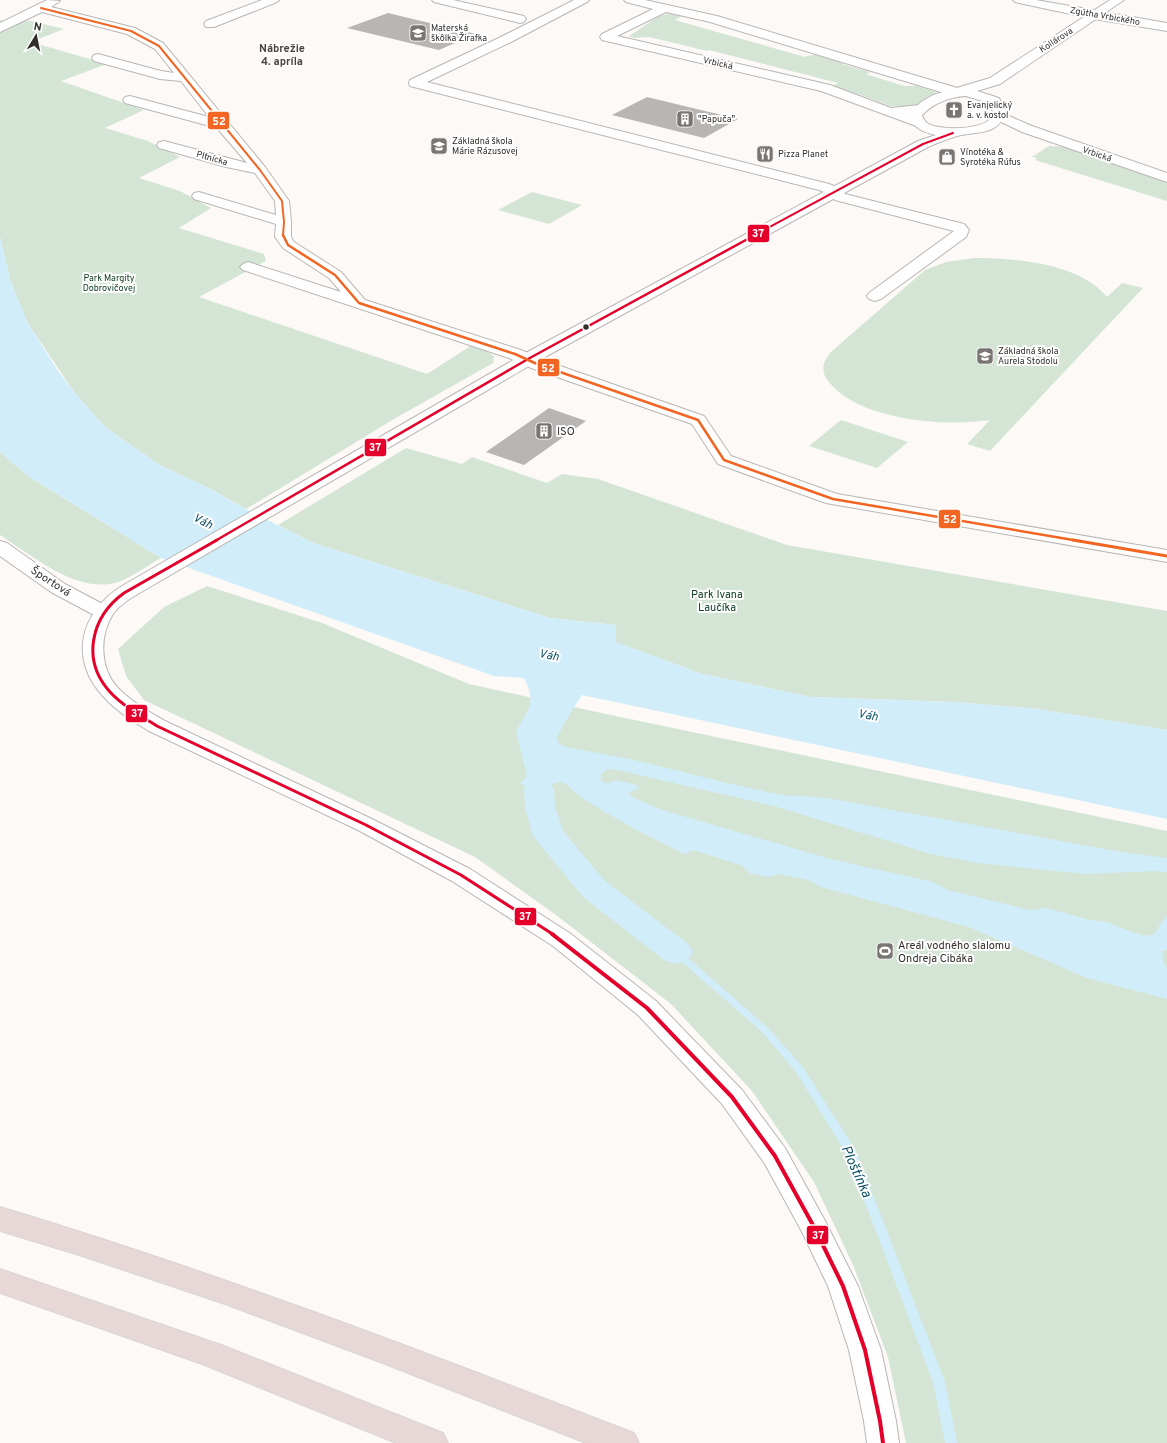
<svg xmlns="http://www.w3.org/2000/svg" width="1167" height="1443" viewBox="0 0 1167 1443" font-family="Overpass,sans-serif">
<style>
.green{fill:#d4e5d6}
.water{fill:#d1edf9}
.lines{fill:none;stroke-linecap:round;stroke-linejoin:round}
.stream{fill:#d1edf9;fill-rule:evenodd}
.canal{fill:#d1edf9;fill-rule:evenodd}
.building{fill:#b8b5b3}
.minor-casing{stroke:#b9b6b4;stroke-width:2}
.tertiary-casing{stroke:#b9b6b4;stroke-width:2}
.motorway-casing{stroke:#d9d7d6;stroke-width:2}
.minor{fill:#fffefe;fill-rule:evenodd}
.tertiary{fill:#fffefe;fill-rule:evenodd}
.motorway{fill:#e7d7d7;fill-rule:evenodd}
.bus-1-far3-casing{stroke:#fff;stroke-width:4}
.bus-1-far2-casing{stroke:#fff;stroke-width:5}
.bus-1-far1-casing{stroke:#fff;stroke-width:6}
.bus-1-casing{stroke:#fff;stroke-width:7}
.bus-2-far2-casing{stroke:#fff;stroke-width:4}
.bus-2-far1-casing{stroke:#fff;stroke-width:5}
.bus-2-casing{stroke:#fff;stroke-width:6}
.bus-1-far3{stroke:#e4002b;stroke-width:2}
.bus-1-far2{stroke:#e4002b;stroke-width:2.5}
.bus-1-far1{stroke:#e4002b;stroke-width:3}
.bus-1{stroke:#e4002b;stroke-width:4}
.bus-2-far2{stroke:#f26522;stroke-width:2}
.bus-2-far1{stroke:#f26522;stroke-width:2.5}
.bus-2{stroke:#f26522;stroke-width:3}
.bus-dot{fill:#322e2c;stroke:#fff;stroke-width:1.5}
.labels{text-anchor:middle;stroke-width:4;stroke-linejoin:round;paint-order:stroke}
.far-street-label{font-size:9px;fill:#322e2c;stroke:#fff}
.far-poi-label{font-size:9px;fill:#322e2c;stroke:#fff;text-anchor:start}
.far-park-label{font-size:9px;fill:#0b3a1d;stroke:#fff}
.far-quarter-label{font-size:11px;font-weight:bold;fill:#4c433e;stroke:#fff}
.poi-label{font-size:11px;fill:#322e2c;stroke:#fff;text-anchor:start}
.street-label{font-size:11px;fill:#322e2c;stroke:#fff}
.park-label{font-size:11px;fill:#0b3a1d;stroke:#fff}
.water-label{font-size:12px;font-style:italic;fill:#0a4f65;stroke:#fff}
.near-water-label{font-size:14px;font-style:italic;fill:#0a4f65;stroke:#fff}
.line-badge{stroke:#fff;stroke-width:1.5}
.badge-label{font-size:11px;text-anchor:middle;font-weight:bold;fill:#fff}
</style>
<rect width="100%" height="100%" fill="#fcf9f7"/>
<!-- green -->
<g class="green">
<path d="M668 14 682 16 675 20 805 57C817 52 833 58 846 62L842 64 871 72 866 74 904 86H917L936 92 912 107 890 106 861 95 830 87 838 83 709 50 707 51 649 37 634 38 629 36 659 16Z"/>
<polygon points="0,20 26,20 64,29 31,42 107,64 61,81 144,110 105,128 148,141 180,157 139,178 180,191 211,208 179,228 264,254 266,261 199,297 427,374 472,345 486,351 494,356 493,363 394,419 246,509 211,489 161,466 105,427 74,392 27,322 10,279 0,237"/>
<polygon points="1049,146 1065,147 1167,182 1167,201 1035,160 1037,158 1032,157"/>
<polygon points="532,192 582,205 549,224 498,210"/>
<path d="M974 258C1014 258 1080 263 1107 297L1122 283 1143 288 990 451 967 444 990 420C945 427 859 421 828 381 820 371 823 360 832 351L925 270 946 262Z"/>
<polygon points="841,420 908,442 877,468 809,446"/>
<polygon points="406,448 462,464 472,457 547,483 562,474 598,479 787,545 1167,611 1167,730 1037,709 955,702 811,697 702,674 615,642 616,625 550,618 313,543 278,525"/>
<path d="M0 452 28 476 161 558C148 565 135 575 121 581 80 597 33 556 0 535Z"/>
<polygon points="207,586 322,623 469,684 606,714 1167,831 1167,1443 906,1443 888,1357 853,1265 814,1182 752,1091 671,1004 556,915 475,857 144,700 126,676 118,649 164,607"/>
</g>
<!-- water -->
<path class="water" d="M0 237 10 279 27 322 58 371 74 392 105 427 161 466 211 489 238 505 313 543 550 618 616 625V642L702 674 811 697 955 702 1037 709 1167 730V819L582 695 572 710 556 739 560 745 570 748 630 759 731 784 782 795 827 798 1121 852 1167 858V872L1155 871 1085 874 977 863 931 854 774 806 617 770 609 769 601 773 602 778 600 780C606 784 610 784 616 780L636 785 639 788 628 793 634 798 659 809 830 859 933 882 948 890 1030 910 1047 908 1089 920 1106 922 1144 936 1155 934 1160 924 1167 916V950L1162 951 1164 963 1167 968V999L1087 978 969 927 821 887 808 880 780 874 767 877 749 873 741 865 693 850 685 854 635 829 603 811 578 795 566 784 560 782 551 784 546 790C549 806 552 818 563 831L536 825 528 808 532 801 533 793 520 783 527 776 516 731C529 708 537 704 524 678L494 676 161 558 28 476 0 452Z"/>
<g class="lines">
<!-- stream -->
<polygon class="stream" points="676,949 679,950 768,1028 802,1066 856,1151 945,1382 957,1443 945,1443 933,1382 847,1155 796,1072 762,1032 673,954 671,952 673,950"/>
<!-- canal -->
<polygon class="canal" points="539,779 550,782 554,789 555,807 563,831 605,881 688,944 693,952 688,960 676,964 664,960 583,897 537,841 532,834 525,807 524,789 528,782"/>
</g>
<!-- building -->
<g class="building">
<polygon points="388,13 417,20 476,34 439,50 347,28"/>
<polygon points="647,97 738,119 704,138 612,115"/>
<polygon points="549,408 586,421 524,465 486,452"/>
</g>
<g class="lines">
<defs>
<g id="minor">
<polygon points="47,0 60,1 51,7 135,28 163,43 265,167 289,201 291,222 291,237 294,242 341,272 365,300 521,350 543,360 704,416 731,456 837,494 1167,550 1167,562 826,503 718,464 692,424 531,368 509,358 243,270 240,267 243,264 248,262 341,292 329,278 283,248 275,237 276,224 194,199 192,196 194,193 199,192 276,215 275,201 255,173 226,167 159,148 157,145 159,142 164,141 247,163 217,128 125,103 123,100 125,97 130,96 209,117 181,81 160,79 94,61 92,58 94,55 98,54 161,71 174,73 155,49 127,34 42,12 0,32 0,23"/>
<polygon points="262,0 279,0 277,2 214,27 206,27 204,24 206,21"/>
<polygon points="432,0 453,0 524,16 526,19 524,22 520,23 434,2"/>
<polygon points="574,0 589,0 587,2 511,42 427,82 829,184 839,188 845,194 964,224 969,230 966,237 881,299 875,301 869,299 867,296 869,293 954,231 835,200 829,194 819,190 410,86 409,83 410,80 503,36"/>
<polygon points="624,0 645,0 717,16 964,90 965,93 964,96 954,96 710,22 666,12 617,36 830,85 891,108 920,105 925,106 927,109 925,112 908,114 924,120 926,123 924,126 919,127 821,91 602,40 600,37 602,34 653,9 626,2"/>
<polygon points="1013,0 1036,0 1167,23 1167,31 1094,19 1019,3 1015,2"/>
<polygon points="1000,112 1032,126 1167,173 1167,182 1022,132 995,119 993,116 995,113"/>
<polygon points="0,541 7,543 65,584 110,608 113,612 110,616 103,618 96,616 51,592 0,556"/>
</g>
<path id="tertiary" d="M1110 0H1124L1000 84 977 91 999 98 1006 112C998 136 977 131 957 136 947 139 937 143 928 147L534 363 131 598C125 602 118 607 113 614 99 636 100 668 117 687 130 701 148 711 165 721L374 820 470 869 571 934 656 1001 742 1090 785 1148 824 1219 858 1286 881 1350 896 1421 899 1443H867L864 1421 849 1350 828 1286 801 1230 765 1164 722 1104 638 1015 553 946 452 881 358 830 149 731C133 721 116 711 103 696 68 659 81 611 122 586L522 355 918 141 936 135C922 132 914 128 908 115L921 102 933 95 990 78ZM966 96 989 103 993 112C992 114 992 116 991 118 982 130 939 131 927 123 924 121 923 118 922 115 934 103 949 97 966 96Z"/>
<g id="motorway">
<path d="M0 1207C216 1272 425 1352 634 1433L639 1443H586L380 1362 225 1304 79 1255 0 1231Z"/>
<polygon points="0,1269 224,1346 443,1433 448,1443 396,1443 202,1364 0,1293"/>
</g>
</defs>
<!-- minor casing -->
<use href="#minor" class="minor-casing"/>
<!-- tertiary casing -->
<use href="#tertiary" class="tertiary-casing"/>
<!-- motorway casing -->
<use href="#motorway" class="motorway-casing"/>
<!-- minor -->
<use href="#minor" class="minor"/>
<!-- tertiary -->
<use href="#tertiary" class="tertiary"/>
<!-- motorway -->
<use href="#motorway" class="motorway"/>
<defs>
<polyline id="bus-1-far3" points="753,236 923,144 953,133"/>
<polyline id="bus-1-far2" points="215,541 528,359 755,235"/>
<path id="bus-1-far1" d="M217 540 124 593C91 617 81 660 110 692 123 706 141 716 157 726L366 825 461 875 554 935"/>
<polyline id="bus-1" points="552,934 647,1008 732,1097 775,1156 814,1227 843,1286 865,1350 880,1421 883,1443"/>
<polyline id="bus-2-far2" points="41,8 131,31 159,46 260,170 282,201 284,222 283,236"/>
<polyline id="bus-2-far1" points="283,235 288,245 335,275 359,303 515,354 537,364 698,420 724,460 833,499 1079,541"/>
<polyline id="bus-2" points="1073,540 1167,556"/>
</defs>
<!-- bus-1-far3 casing -->
<use href="#bus-1-far3" class="bus-1-far3-casing"/>
<!-- bus-1-far2 casing -->
<use href="#bus-1-far2" class="bus-1-far2-casing"/>
<!-- bus-1-far1 casing -->
<use href="#bus-1-far1" class="bus-1-far1-casing"/>
<!-- bus-1 casing -->
<use href="#bus-1" class="bus-1-casing"/>
<!-- bus-2-far2 casing -->
<use href="#bus-2-far2" class="bus-2-far2-casing"/>
<!-- bus-2-far1 casing -->
<use href="#bus-2-far1" class="bus-2-far1-casing"/>
<!-- bus-2 casing -->
<use href="#bus-2" class="bus-2-casing"/>
<!-- bus-1-far3 -->
<use href="#bus-1-far3" class="bus-1-far3"/>
<!-- bus-1-far2 -->
<use href="#bus-1-far2" class="bus-1-far2"/>
<!-- bus-1-far1 -->
<use href="#bus-1-far1" class="bus-1-far1"/>
<!-- bus-1 -->
<use href="#bus-1" class="bus-1"/>
<!-- bus-2-far2 -->
<use href="#bus-2-far2" class="bus-2-far2"/>
<!-- bus-2-far1 -->
<use href="#bus-2-far1" class="bus-2-far1"/>
<!-- bus-2 -->
<use href="#bus-2" class="bus-2"/>
</g>
<!-- icons -->
<defs>
<symbol id="school-square" viewBox="-11 -11 22 22"><rect x="-9" y="-9" width="18" height="18" rx="4" fill="#797573" stroke="#fff"/><path d="M0-5L7-2L0 1L-7-2ZM-4 1L0 2.5L4 1V4Q0 6-4 4Z" fill="#fff"/></symbol>
<symbol id="church-square" viewBox="-11 -11 22 22"><rect x="-9" y="-9" width="18" height="18" rx="4" fill="#797573" stroke="#fff"/><path d="M-1.2-6h2.4v3.5h3.3v2.4h-3.3V6h-2.4V-.1h-3.3v-2.4h3.3Z" fill="#fff"/></symbol>
<symbol id="building-square" viewBox="-11 -11 22 22"><rect x="-9" y="-9" width="18" height="18" rx="4" fill="#797573" stroke="#fff"/><path d="M-4-6H4V6H1V3H-1V6H-4ZM-2.5-4.3h1.7v1.8h-1.7ZM.8-4.3h1.7v1.8H.8ZM-2.5-1h1.7V.8h-1.7ZM.8-1h1.7V.8H.8Z" fill="#fff"/></symbol>
<symbol id="restaurant-square" viewBox="-11 -11 22 22"><rect x="-9" y="-9" width="18" height="18" rx="4" fill="#797573" stroke="#fff"/><path d="M-5-6h1v4h1v-4h1v4h1v-4h1v5L-1.5 .5V6h-2V.5L-5-1ZM5-6V6H3V1.5H1.5Q1.5-4 5-6Z" fill="#fff"/></symbol>
<symbol id="shop-square" viewBox="-11 -11 22 22"><rect x="-9" y="-9" width="18" height="18" rx="4" fill="#797573" stroke="#fff"/><path d="M-5-2.5h2.3a2.7 3.5 0 0 1 5.4 0H5L5.5 6h-11ZM-1.5-2.5h3a1.5 2.3 0 0 0-3 0Z" fill="#fff"/></symbol>
<symbol id="stadium-square" viewBox="-11 -11 22 22"><rect x="-9" y="-9" width="18" height="18" rx="4" fill="#797573" stroke="#fff"/><path d="M0-5a6.5 5 0 1 0 0 10a6.5 5 0 1 0 0-10ZM-3.5-1.8h7v3.6h-7Z" fill="#fff"/></symbol>
</defs>
<g fill-rule="evenodd">
<use href="#school-square" x="408" y="23" width="20" height="20"/>
<use href="#church-square" x="944" y="100" width="20" height="20"/>
<use href="#building-square" x="675" y="109" width="20" height="20"/>
<use href="#school-square" x="429" y="136" width="20" height="20"/>
<use href="#restaurant-square" x="755" y="144" width="20" height="20"/>
<use href="#shop-square" x="937" y="147" width="20" height="20"/>
<use href="#school-square" x="975" y="346" width="20" height="20"/>
<use href="#building-square" x="534" y="421" width="20" height="20"/>
<use href="#stadium-square" x="875" y="941" width="20" height="20"/>
</g>
<!-- markers -->
<circle class="bus-dot" cx="586" cy="327" r="3.5"/>
<g class="labels">
<!-- far-street labels -->
<g class="far-street-label">
<text transform="translate(1105 16) rotate(10)" y="3">Zgútha Vrbického</text>
<text transform="translate(1056 40) rotate(-33)" y="3">Kollárova</text>
<text transform="translate(718 63) rotate(13)" y="3">Vrbická</text>
<text transform="translate(1097 154) rotate(19)" y="3">Vrbická</text>
<text transform="translate(212 158) rotate(16)" y="3">Pltnícka</text>
</g>
<!-- far-poi labels -->
<g class="far-poi-label">
<text x="431" y="31">Materská<tspan x="431" dy="10">škôlka Žirafka</tspan></text>
<text x="967" y="108">Evanjelický<tspan x="967" dy="10">a. v. kostol</tspan></text>
<text x="698" y="122">"Papuča"</text>
<text x="452" y="144">Základná škola<tspan x="452" dy="10">Márie Rázusovej</tspan></text>
<text x="960" y="155">Vínotéka &amp;<tspan x="960" dy="10">Syrotéka Rúfus</tspan></text>
<text x="778" y="157">Pizza Planet</text>
<text x="998" y="354">Základná škola<tspan x="998" dy="10">Aurela Stodolu</tspan></text>
</g>
<!-- far-park labels -->
<g class="far-park-label">
<text x="109" y="281">Park Margity<tspan x="109" dy="10">Dobrovičovej</tspan></text>
</g>
<!-- far-quarter labels -->
<g class="far-quarter-label">
<text x="282" y="52">Nábrežie<tspan x="282" dy="13">4. apríla</tspan></text>
</g>
<!-- poi labels -->
<g class="poi-label">
<text x="557" y="435">ISO</text>
<text x="898" y="949">Areál vodného slalomu<tspan x="898" dy="13">Ondreja Cibáka</tspan></text>
</g>
<!-- street labels -->
<g class="street-label">
<text transform="translate(51 581) rotate(33)" y="4">Športová</text>
</g>
<!-- park labels -->
<g class="park-label">
<text x="717" y="598">Park Ivana<tspan x="717" dy="13">Laučíka</tspan></text>
</g>
<!-- water labels -->
<g class="water-label">
<text transform="translate(203 521) rotate(27)" y="4">Váh</text>
<text transform="translate(549 655) rotate(11)" y="4">Váh</text>
<text transform="translate(868 715) rotate(11)" y="4">Váh</text>
</g>
<!-- near-water labels -->
<g class="near-water-label">
<text transform="translate(857 1171) rotate(66)" y="5">Ploštínka</text>
</g>
</g>
<g class="line-badge">
<rect x="207" y="111" width="23" height="19" rx="4" fill="#f26522"/>
<rect x="747" y="224" width="23" height="19" rx="4" fill="#e4002b"/>
<rect x="537" y="358" width="23" height="19" rx="4" fill="#f26522"/>
<rect x="364" y="438" width="23" height="19" rx="4" fill="#e4002b"/>
<rect x="938" y="509" width="23" height="20" rx="4" fill="#f26522"/>
<rect x="125" y="704" width="23" height="19" rx="4" fill="#e4002b"/>
<rect x="514" y="907" width="23" height="19" rx="4" fill="#e4002b"/>
<rect x="806" y="1225" width="23" height="20" rx="4" fill="#e4002b"/>
</g>
<g class="badge-label">
<text x="219" y="125">52</text>
<text x="758" y="237">37</text>
<text x="548" y="372">52</text>
<text x="375" y="451">37</text>
<text x="950" y="523">52</text>
<text x="137" y="717">37</text>
<text x="525" y="920">37</text>
<text x="818" y="1239">37</text>
</g>
<!-- north arrow -->
<g transform="translate(36 36) rotate(10)" stroke="#ffffff" stroke-width="3" paint-order="stroke">
<path d="M0-3L7 15L0 10L-7 15Z" fill="#322e2c"/>
<text y="-6" font-size="11" font-weight="bold" text-anchor="middle" fill="#322e2c">N</text>
</g>
</svg>
